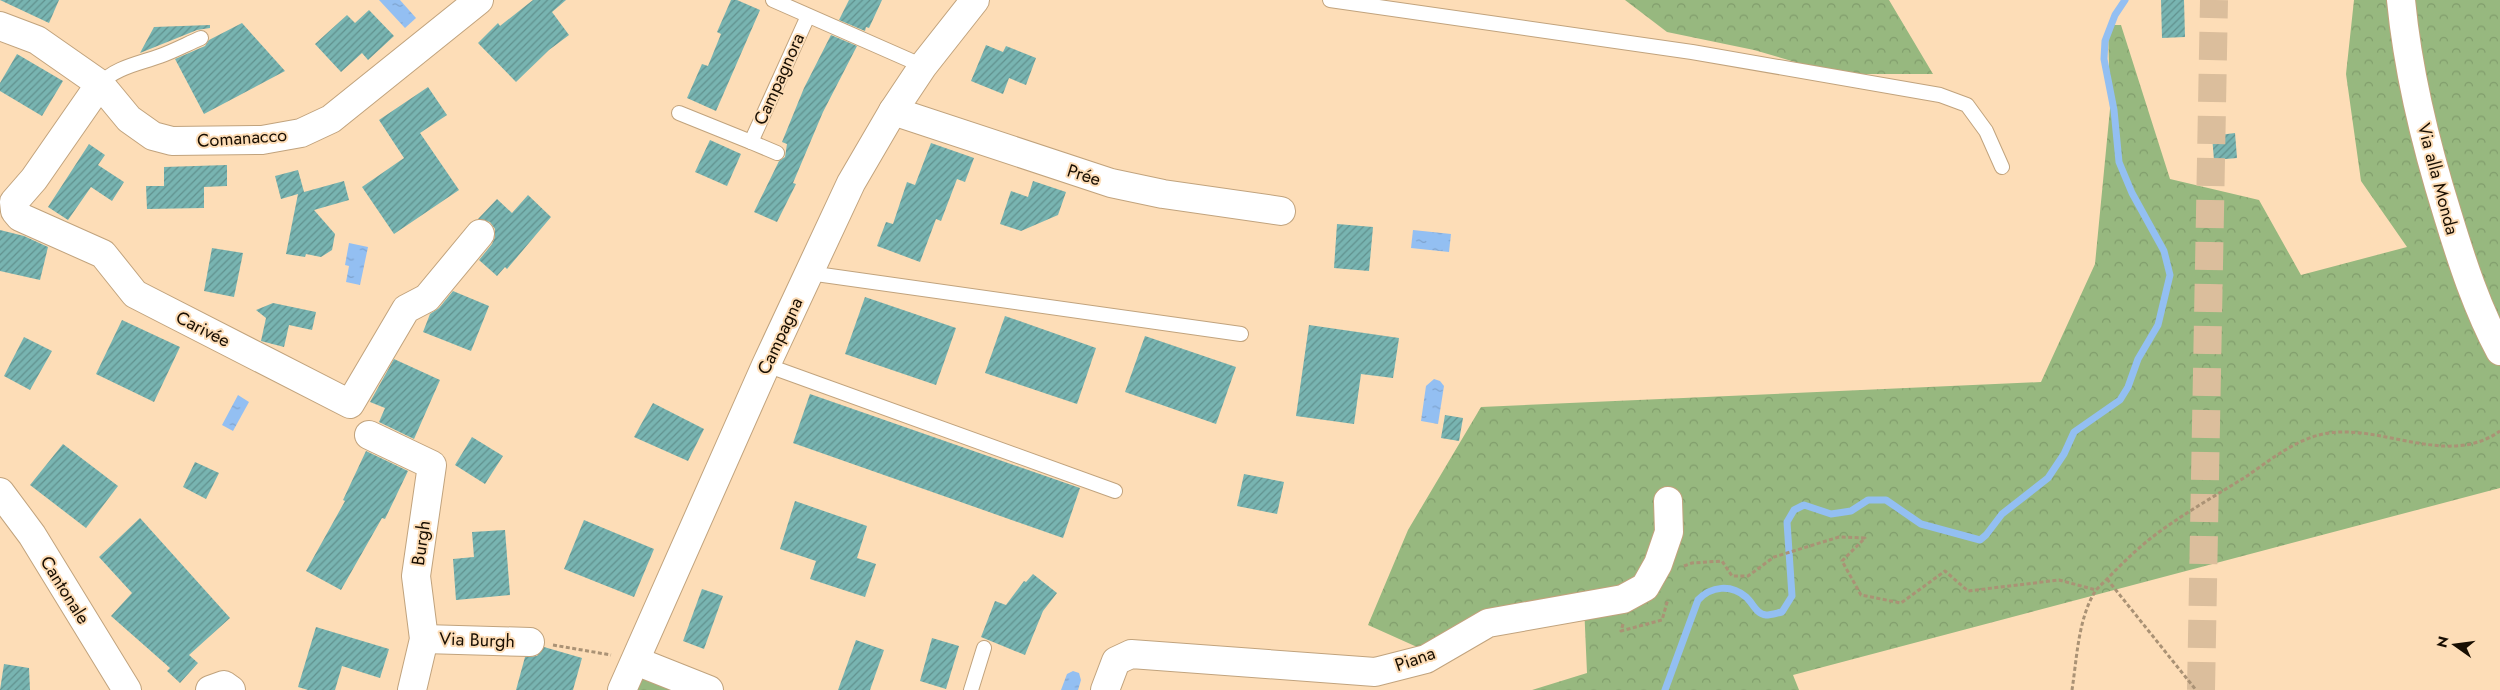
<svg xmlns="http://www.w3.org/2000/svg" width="2500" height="690" viewBox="0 0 2500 690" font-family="Jost,sans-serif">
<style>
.forest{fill:url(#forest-crowns)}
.water{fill:url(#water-ripples)}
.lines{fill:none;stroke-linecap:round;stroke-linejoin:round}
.stream{stroke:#93bff2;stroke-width:7}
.building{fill:url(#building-hatch)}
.trunk-tunnel{stroke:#dbbe9c;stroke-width:28;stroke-dasharray:28 14;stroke-linecap:butt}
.service-casing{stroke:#c1a37d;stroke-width:16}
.minor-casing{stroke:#c1a37d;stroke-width:30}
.tertiary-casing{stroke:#c1a37d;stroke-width:30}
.path{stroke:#aa9275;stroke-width:3;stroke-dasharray:4 2.5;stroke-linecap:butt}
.service{stroke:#fff;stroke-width:14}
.minor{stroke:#fff;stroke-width:28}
.tertiary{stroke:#fff;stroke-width:28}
.labels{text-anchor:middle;stroke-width:4;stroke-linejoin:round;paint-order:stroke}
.street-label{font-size:18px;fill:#180e02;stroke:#fdddb7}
</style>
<defs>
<pattern id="forest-crowns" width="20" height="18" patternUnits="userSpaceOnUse" patternTransform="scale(1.25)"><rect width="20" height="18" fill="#97b87f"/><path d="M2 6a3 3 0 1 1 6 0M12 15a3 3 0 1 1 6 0" fill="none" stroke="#819d6c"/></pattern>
<pattern id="water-ripples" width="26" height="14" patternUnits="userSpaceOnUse" patternTransform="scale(1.25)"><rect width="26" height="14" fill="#93bff2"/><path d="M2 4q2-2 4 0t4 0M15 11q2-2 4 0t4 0" fill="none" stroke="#7ea3ce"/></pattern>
<pattern id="building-hatch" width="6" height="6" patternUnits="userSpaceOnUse" patternTransform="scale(1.25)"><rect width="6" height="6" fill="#78b4b1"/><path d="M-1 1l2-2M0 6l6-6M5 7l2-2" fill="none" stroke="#61918e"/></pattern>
</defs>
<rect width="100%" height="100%" fill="#fdddb7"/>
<!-- forest -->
<g class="forest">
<polygon points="1625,0 1889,0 1933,74 1836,74 1754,50 1667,32"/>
<polygon points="2354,0 2500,0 2500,488 1793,675 1799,690 1532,690 1587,673 1584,605 1426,651 1368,625 1408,530 1481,407 2041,382 2095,264 2110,109 2108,25 2121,25 2170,179 2259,200 2301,275 2407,247 2361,181 2346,74"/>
<polygon points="636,661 709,690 622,690"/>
</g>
<!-- water -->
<g class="water">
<polygon points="379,0 400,0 416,18 405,28"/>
<polygon points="1413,230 1451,234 1449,252 1411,248"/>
<polygon points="349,243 368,247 360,285 346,282 349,266 345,265"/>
<polygon points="1434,379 1440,381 1444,386 1438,424 1421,421 1426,386"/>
<polygon points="238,395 249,402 233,431 222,425"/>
<polygon points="1073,671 1079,673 1081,680 1078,690 1061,690 1067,674"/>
</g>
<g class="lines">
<!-- stream -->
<path class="stream" d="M1665 690 1698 600C1711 586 1731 584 1746 597 1753 603 1756 614 1766 615 1771 615 1777 613 1782 612L1792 596 1787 522 1794 510 1804 505 1831 514 1851 511 1868 500H1886L1921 524 1980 540 1986 535 2002 514 2048 478 2064 454 2074 432 2120 400 2128 387 2138 359 2158 325 2170 275 2164 251 2132 193 2119 162 2114 110 2104 59 2105 41 2115 15 2125 0"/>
</g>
<!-- building -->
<g class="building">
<polygon points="0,0 59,0 49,23"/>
<polygon points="533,0 566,0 552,12 569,35 549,50 516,82 478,43 498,23 500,26"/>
<polygon points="731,0 737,0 760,10 716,111 687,98 702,64 708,66 721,34 717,32"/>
<polygon points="849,0 882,0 869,28 866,27 865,31 839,20"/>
<polygon points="2161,0 2184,0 2185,37 2162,38"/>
<polygon points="369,10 394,36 368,60 362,53 341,72 315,44 347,15 355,23"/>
<polygon points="242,23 285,71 204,114 175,59 205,46 209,40"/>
<polygon points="210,25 210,28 197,30 140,53 154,27"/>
<polygon points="831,35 857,46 823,112 793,183 796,184 777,222 754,212 779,161 785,157 787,144 782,142 804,88"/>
<polygon points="986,45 1003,52 1006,46 1036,58 1026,85 1009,78 1003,94 971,81"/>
<polygon points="17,54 63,81 42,116 0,91 0,83"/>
<polygon points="428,87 447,115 420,133 459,190 394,234 362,187 404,158 379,120"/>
<polygon points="2235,133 2237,158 2214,160 2212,136"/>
<polygon points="710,140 741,154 727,186 695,172"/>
<polygon points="931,143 974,158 965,182 957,179 941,221 936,219 920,262 877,246 886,222 893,224 907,182 915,185"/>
<polygon points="89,144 105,155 98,165 124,182 112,201 91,187 68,220 48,207"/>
<polygon points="227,165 227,186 204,187 204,208 147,209 146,186 164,186 164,167"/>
<polygon points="298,170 304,192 344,181 349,200 314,210 335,234 332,250 321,257 306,254 305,257 286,254 298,194 281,199 275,176"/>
<polygon points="1033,181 1066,192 1058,215 1021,231 1000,224 1011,191 1028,197"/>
<polygon points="528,195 551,217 507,269 505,267 497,276 479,260 492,244 495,237 495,229 490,222 478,219 497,199 512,213"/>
<polygon points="1337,224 1373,227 1369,271 1334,268"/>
<polygon points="0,230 24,236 48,247 40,280 0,271"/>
<polygon points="212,248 243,253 234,297 204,291"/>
<polygon points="453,291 489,306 471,351 423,332 430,314 439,308"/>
<polygon points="865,297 956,328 936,385 845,354"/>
<polygon points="273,303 316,312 312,330 289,325 284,347 261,341 266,318 256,310"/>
<polygon points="1005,316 1096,348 1077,404 985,373"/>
<polygon points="122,320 180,347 154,402 96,374"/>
<polygon points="1309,325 1399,338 1393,378 1361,374 1354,424 1296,416"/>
<polygon points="1145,336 1236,367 1216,424 1125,392"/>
<polygon points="24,337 52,351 30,390 4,376"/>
<polygon points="394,359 440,380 414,439 379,422 385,408 370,402"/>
<polygon points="810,394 1080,488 1063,538 793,443"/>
<polygon points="653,403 704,429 688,461 634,437"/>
<polygon points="1445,415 1463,418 1459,441 1441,438"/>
<polygon points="472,437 503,456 485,484 455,465"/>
<polygon points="63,444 118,486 86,528 30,485"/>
<polygon points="366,451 408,471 385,519 382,518 341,590 306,571 345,501 343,500"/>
<polygon points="195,462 219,473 206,499 183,487"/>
<polygon points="1244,474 1284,482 1277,514 1237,506"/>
<polygon points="795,501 867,526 857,558 876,564 865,597 810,579 816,561 780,549"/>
<polygon points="140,518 230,618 189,655 198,663 180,683 167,671 170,668 111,616 132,593 99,557"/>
<polygon points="584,520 654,549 634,597 564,569"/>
<polygon points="505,530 510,595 456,600 453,559 474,557 472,532"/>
<polygon points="1033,574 1057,593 1043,611 1025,655 981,637 995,601 1006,605 1024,581 1026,582"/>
<polygon points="702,589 723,596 704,649 683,641"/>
<polygon points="316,627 389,649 380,678 342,666 335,690 308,690 298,687"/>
<polygon points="932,638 959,646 946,689 920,681"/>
<polygon points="856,640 884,650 870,690 838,690"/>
<polygon points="544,647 582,658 573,690 516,690 525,657 537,656"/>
<polygon points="4,664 29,668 30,690 0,690"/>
</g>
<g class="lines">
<!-- trunk-tunnel -->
<polyline class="trunk-tunnel" points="2201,690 2214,0"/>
<defs>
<g id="service">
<polyline points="773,0 923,66"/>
<polyline points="1330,0 1692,52 1940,95 1967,105 1986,131 2002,167"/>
<path d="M100 84C116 67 138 64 160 56 174 51 187 44 201 38"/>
<polyline points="679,113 751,142"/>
<polyline points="777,153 751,142 808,16"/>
<polyline points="809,273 1241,334"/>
<polyline points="766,365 1115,491"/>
<polyline points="971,690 984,648"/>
</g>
<g id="minor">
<path d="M2401 0C2408 73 2426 146 2448 216 2462 262 2477 308 2500 351"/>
<polyline points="0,26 37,40 100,84 129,119 153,136 172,141 262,140 301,133 331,119 479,0"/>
<polyline points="100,84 34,179 14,202 15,211 20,217 103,254 135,294 350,404 406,309 427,298 480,234"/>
<polyline points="893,111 1111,183 1163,194 1281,211"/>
<polyline points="369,435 432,465 416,576 424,639 412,690"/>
<polyline points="424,639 530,642"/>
<polyline points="636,661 709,690"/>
<polyline points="210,690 224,685 231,690"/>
<polyline points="1105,690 1116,661 1131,654 1375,672 1426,659 1488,623 1623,599 1645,587 1658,564 1669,532 1668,501"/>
</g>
<g id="tertiary">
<polyline points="0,492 32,535 127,690"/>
<polyline points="622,690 766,365 851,183 893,111 923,66 975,0"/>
</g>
</defs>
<!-- service casing -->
<use href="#service" class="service-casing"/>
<!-- minor casing -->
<use href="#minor" class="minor-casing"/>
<!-- tertiary casing -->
<use href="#tertiary" class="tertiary-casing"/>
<!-- path -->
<g class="path">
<polyline points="1684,566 1692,563 1722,561 1732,576 1748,576 1774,557 1839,537 1865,538 1842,561 1861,595 1901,603 1945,571 1968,591 2059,580 2096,590"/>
<polyline points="2107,579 2196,690"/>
<polyline points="1623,624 1621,631 1662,620 1668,599"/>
<polyline points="553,645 611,655"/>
<path d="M2072 690C2077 658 2078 618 2096 590 2114 572 2132 553 2151 538 2181 515 2215 496 2247 476 2270 460 2295 440 2323 434 2381 422 2447 469 2500 431"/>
</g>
<!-- service -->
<use href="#service" class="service"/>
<!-- minor -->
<use href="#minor" class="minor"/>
<!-- tertiary -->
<use href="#tertiary" class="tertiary"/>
</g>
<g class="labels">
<!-- street labels -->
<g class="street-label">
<text transform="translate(779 79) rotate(-66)" y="6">Campagnora</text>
<text transform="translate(242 138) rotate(-4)" y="6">Comanacco</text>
<text transform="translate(1084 175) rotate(17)" y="6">Prée</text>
<text transform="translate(2438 179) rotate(75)" y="6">Via alla Monda</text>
<text transform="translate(203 329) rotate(27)" y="6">Carivée</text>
<text transform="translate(780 336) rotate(-65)" y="6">Campagna</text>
<text transform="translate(421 543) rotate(-82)" y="6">Burgh</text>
<text transform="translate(65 590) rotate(58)" y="6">Cantonale</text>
<text transform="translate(477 640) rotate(2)" y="6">Via Burgh</text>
<text transform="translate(1415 659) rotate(-19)" y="6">Piana</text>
</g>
</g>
<!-- north arrow -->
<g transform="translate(2455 645) rotate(284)" stroke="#fdddb7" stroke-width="4" paint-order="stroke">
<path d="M0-4L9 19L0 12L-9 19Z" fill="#180e02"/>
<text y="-8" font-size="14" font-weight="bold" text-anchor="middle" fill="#180e02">N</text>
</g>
</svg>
